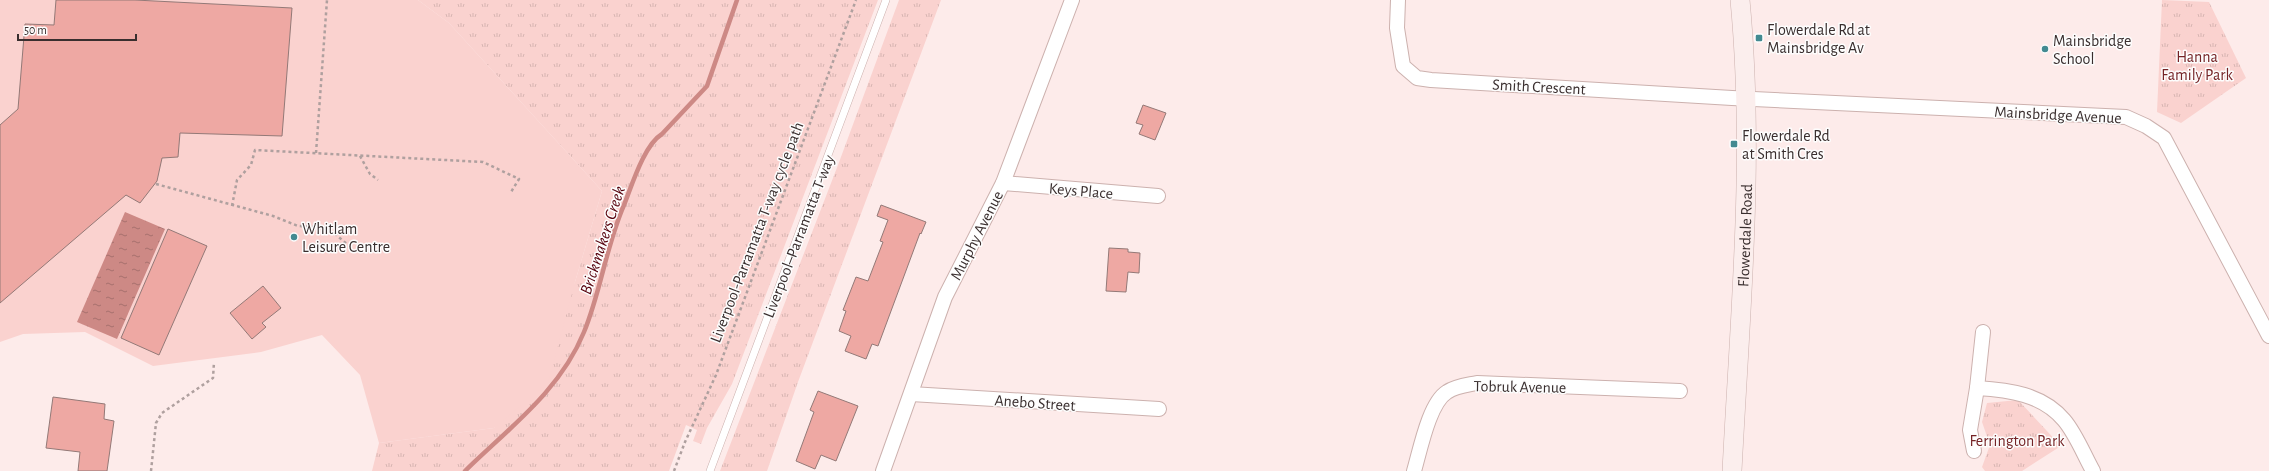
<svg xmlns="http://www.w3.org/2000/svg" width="2269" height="471" viewBox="0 0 2269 471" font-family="'Alegreya Sans',sans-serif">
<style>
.grass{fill:url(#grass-tufts)}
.pitch{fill:#fad2cf}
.water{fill:url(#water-ripples)}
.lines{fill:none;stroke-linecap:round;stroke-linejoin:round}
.stream{stroke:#cd8985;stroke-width:4.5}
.building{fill:#eea8a3;stroke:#937977}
.service-casing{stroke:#ccb1ae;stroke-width:8}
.minor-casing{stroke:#ccb1ae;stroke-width:16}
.secondary-casing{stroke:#ccb1ae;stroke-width:20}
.path{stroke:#afa09f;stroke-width:2.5;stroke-dasharray:3 3;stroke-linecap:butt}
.service{stroke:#fff;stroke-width:7}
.minor{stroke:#fff;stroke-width:14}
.secondary{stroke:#fbeeed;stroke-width:19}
.poi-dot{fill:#438a91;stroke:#fdfdfd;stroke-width:1.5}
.labels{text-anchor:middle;stroke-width:3;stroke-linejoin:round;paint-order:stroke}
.poi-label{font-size:16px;fill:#392e2e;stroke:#fdfdfd;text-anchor:start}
.park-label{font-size:16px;fill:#752325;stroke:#fdfdfd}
.street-label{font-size:16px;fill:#392e2e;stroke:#fdfdfd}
.water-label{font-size:17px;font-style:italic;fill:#56010b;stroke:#fdfdfd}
</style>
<defs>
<pattern id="grass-tufts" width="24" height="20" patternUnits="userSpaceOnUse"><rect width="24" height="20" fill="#fad2cf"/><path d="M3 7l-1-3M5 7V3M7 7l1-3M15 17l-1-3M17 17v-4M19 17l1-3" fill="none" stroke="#d7b5b2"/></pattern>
<pattern id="water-ripples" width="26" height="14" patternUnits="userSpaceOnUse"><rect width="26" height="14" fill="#cd8985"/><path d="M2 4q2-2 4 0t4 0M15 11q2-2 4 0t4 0" fill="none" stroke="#a7706d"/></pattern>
</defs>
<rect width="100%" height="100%" fill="#fdebea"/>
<!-- grass -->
<g class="grass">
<polygon points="418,0 878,0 732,384 707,428 701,444 693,441 697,430 686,425 669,471 372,471 379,443 494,428 575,282 602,191 449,23"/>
<polygon points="899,0 941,0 798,382 767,471 720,471 838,165"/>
<polygon points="2162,0 2209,2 2246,78 2181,123 2157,112"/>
<polygon points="2018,400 2061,446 2022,471 1985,471 1982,467 1990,445 1982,422 1987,403"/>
</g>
<!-- pitch -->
<polygon class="pitch" points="0,0 418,0 449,23 602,191 575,282 548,383 494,428 379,443 360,375 322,335 261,352 153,366 85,332 23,334 0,342"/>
<!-- water -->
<polygon class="water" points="125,212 165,229 117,339 77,322"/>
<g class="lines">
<!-- stream -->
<path class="stream" d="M465 471C509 428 560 391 584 332 601 291 606 246 624 205 632 185 644 145 662 134L707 86 737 0"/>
</g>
<!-- building -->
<g class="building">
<polygon points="56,0 135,0 292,8 282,136 180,133 178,157 162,158 157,181 140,203 126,195 0,303 0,125 18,109 25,24 54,25"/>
<polygon points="1143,105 1166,113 1155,140 1139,134 1143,125 1136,123"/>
<polygon points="881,205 926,222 921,234 920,233 878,346 872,344 866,359 845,351 851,336 839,331 846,311 843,310 856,277 868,281 883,242 880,241 888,220 877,216"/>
<polygon points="168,229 207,246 159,355 121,338"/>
<polygon points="1109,248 1128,249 1128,252 1140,253 1139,273 1128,272 1126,292 1106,291"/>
<polygon points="263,286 281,308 262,323 266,327 252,339 230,313"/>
<polygon points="818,391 858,406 836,461 821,455 815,469 796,461 814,412 810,410"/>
<polygon points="53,397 105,404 104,419 114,421 107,471 78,471 80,452 46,448"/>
</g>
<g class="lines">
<defs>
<polyline id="service" points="710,471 886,0"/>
<g id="minor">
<polyline points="1398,0 1397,28 1403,66 1417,78 1431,80 1732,98 2126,117 2146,126 2164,138 2269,336"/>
<polyline points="1003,183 1158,196"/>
<path d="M1977 388C2009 390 2042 394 2064 420 2076 434 2084 455 2093 471"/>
<polyline points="911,394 1159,409"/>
<polyline points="1974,451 1970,430 1977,388 1983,332"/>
<polyline points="883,471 945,297 1003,183 1072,0"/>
<path d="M1414 471C1420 451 1429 403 1447 392 1456 386 1468 385 1477 383L1680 391"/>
</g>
<g id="secondary">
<path id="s1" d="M1732 471C1740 314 1755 157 1740 0"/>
</g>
</defs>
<!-- service casing -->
<use href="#service" class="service-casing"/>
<!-- minor casing -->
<use href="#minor" class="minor-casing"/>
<!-- secondary casing -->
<use href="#secondary" class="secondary-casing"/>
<!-- path -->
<g class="path">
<polyline points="316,153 327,0"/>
<polyline points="360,156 370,174 378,180"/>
<polyline points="156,184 273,216 298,226 315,227 334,233 348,245"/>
<polyline points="232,206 237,180 251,165 255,150 483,162 519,179 511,192"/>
<polyline points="151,471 156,423 162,413 213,378 214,362"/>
<polyline points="674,471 685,442 716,375 856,0"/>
</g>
<!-- service -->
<use href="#service" class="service"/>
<!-- minor -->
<use href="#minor" class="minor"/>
<!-- secondary -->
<use href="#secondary" class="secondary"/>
</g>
<!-- markers -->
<g class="poi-dot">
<rect x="1755" y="34" width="8" height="8" rx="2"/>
<circle cx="2045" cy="49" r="4"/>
<rect x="1730" y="140" width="8" height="8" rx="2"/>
<circle cx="294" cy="237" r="4"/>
</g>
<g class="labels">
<!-- poi labels -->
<g class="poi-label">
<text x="1767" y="35">Flowerdale Rd at<tspan x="1767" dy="18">Mainsbridge Av</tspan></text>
<text x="2053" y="46">Mainsbridge<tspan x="2053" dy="18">School</tspan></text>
<text x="1742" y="141">Flowerdale Rd<tspan x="1742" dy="18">at Smith Cres</tspan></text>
<text x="302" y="234">Whitlam<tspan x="302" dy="18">Leisure Centre</tspan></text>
</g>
<!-- park labels -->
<g class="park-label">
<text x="2197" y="62">Hanna<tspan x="2197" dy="18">Family Park</tspan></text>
<text x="2017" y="446">Ferrington Park</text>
</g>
<!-- street labels -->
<g class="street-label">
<text transform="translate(1539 86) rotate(3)" y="6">Smith Crescent</text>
<text transform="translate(2058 114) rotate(3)" y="6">Mainsbridge Avenue</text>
<text transform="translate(1081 190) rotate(5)" y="6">Keys Place</text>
<text transform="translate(756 232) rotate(-69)" y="6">Liverpool-Parramatta T-way cycle path</text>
<text transform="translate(976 235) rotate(-63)" y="6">Murphy Avenue</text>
<text dy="6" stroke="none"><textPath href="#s1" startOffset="236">Flowerdale Road</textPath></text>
<text transform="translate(798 236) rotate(-69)" y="6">Liverpool–Parramatta T-way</text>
<text transform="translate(1520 386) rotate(1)" y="6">Tobruk Avenue</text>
<text transform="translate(1035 402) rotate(4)" y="6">Anebo Street</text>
</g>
<!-- water labels -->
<g class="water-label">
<text transform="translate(602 240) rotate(-72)" y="6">Brickmakers Creek</text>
</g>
</g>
<!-- scale -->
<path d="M18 34v6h118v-6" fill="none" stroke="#392e2e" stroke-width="2"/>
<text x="24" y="34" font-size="12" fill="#392e2e" stroke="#fdfdfd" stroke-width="3" paint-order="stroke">50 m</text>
</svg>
